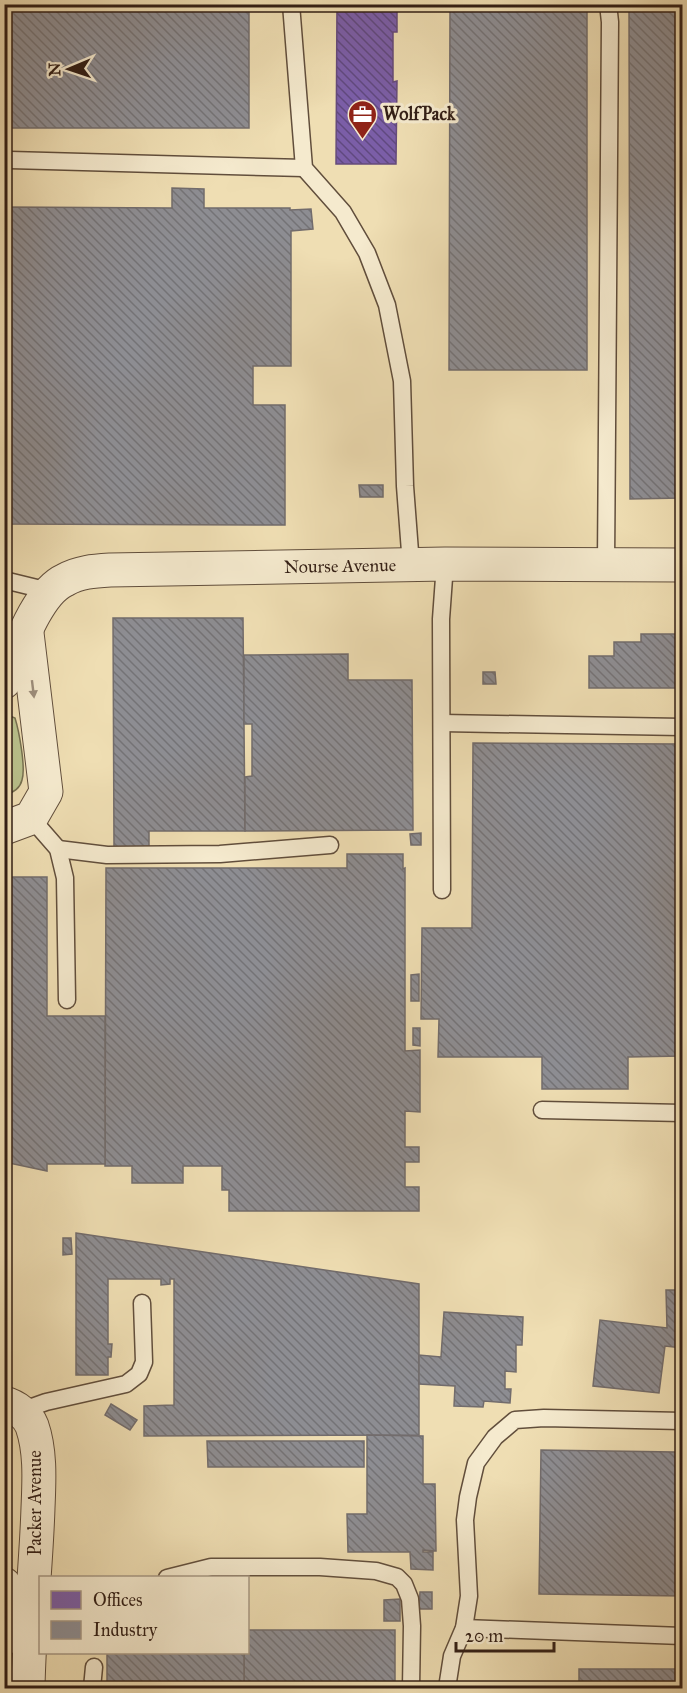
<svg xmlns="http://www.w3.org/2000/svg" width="687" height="1693" viewBox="0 0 687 1693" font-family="'IM FELL Great Primer',serif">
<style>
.grass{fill:#b9c18c;stroke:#767050;stroke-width:1.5}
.offices{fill:url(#offices-back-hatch);stroke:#654b7b;stroke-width:1.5}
.industry{fill:url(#industry-back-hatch);stroke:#726c6c;stroke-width:1.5}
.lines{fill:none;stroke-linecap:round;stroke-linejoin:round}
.service-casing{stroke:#614e3c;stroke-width:19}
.minor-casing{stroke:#614e3c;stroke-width:35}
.service{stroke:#f5eace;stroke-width:16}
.minor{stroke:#f5eace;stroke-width:33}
.oneway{fill:#9d8e7b}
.labels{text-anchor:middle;stroke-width:6;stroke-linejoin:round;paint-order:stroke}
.poi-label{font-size:18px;font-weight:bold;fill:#321e15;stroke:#f5eace;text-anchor:start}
.street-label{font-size:18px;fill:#321e15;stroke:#f5eace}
</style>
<defs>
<pattern id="offices-back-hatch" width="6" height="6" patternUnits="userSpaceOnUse" patternTransform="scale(1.5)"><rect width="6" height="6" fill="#7b5ea7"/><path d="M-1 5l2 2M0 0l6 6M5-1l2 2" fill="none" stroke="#60497f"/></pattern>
<pattern id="industry-back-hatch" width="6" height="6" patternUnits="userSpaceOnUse" patternTransform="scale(1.5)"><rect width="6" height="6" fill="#8d8d92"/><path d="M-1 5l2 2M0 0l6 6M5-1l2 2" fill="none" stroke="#747376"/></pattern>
</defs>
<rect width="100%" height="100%" fill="#efdeb3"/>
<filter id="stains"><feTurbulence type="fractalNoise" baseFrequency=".00333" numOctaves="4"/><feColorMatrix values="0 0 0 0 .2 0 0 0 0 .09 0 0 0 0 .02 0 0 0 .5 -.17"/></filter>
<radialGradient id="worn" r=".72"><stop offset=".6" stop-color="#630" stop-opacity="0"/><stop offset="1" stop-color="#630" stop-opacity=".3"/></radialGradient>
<!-- grass -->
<path class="grass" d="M10 716 15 718C19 731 26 768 22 780 20 789 12 793 5 795V720Z"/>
<!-- offices -->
<polygon class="offices" points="337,4 397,4 397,32 393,32 393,82 397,81 396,164 336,164"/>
<!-- industry -->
<g class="industry">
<rect x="4" y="4" width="245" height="124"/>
<polygon points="629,4 682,4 682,498 630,499"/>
<polygon points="450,5 587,5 587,370 449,370"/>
<polygon points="172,188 204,189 204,208 290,208 290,210 311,209 313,229 291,231 291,366 253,366 253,405 285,405 285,525 4,524 4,207 172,208"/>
<polygon points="359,485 383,485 383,497 360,497"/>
<polygon points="113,618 243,618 245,831 149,831 149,849 114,849"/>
<polygon points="641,634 682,634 682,688 589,688 589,656 614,656 614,642 641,642"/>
<polygon points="348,654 348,680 412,680 413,830 245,831 245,777 252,776 252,724 244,724 244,655"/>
<polygon points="483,672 495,672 496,684 483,684"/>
<polygon points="473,743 682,744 682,1056 628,1057 628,1089 542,1089 542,1057 438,1057 439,1019 421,1019 422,928 472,928"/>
<polygon points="421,833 421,845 411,845 410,834"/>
<polygon points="347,854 403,854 403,869 405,868 405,1051 420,1050 420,1112 405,1111 405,1147 419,1147 419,1162 405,1162 405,1187 419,1187 419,1211 229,1211 229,1190 222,1190 222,1166 183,1166 183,1183 132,1183 132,1166 105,1166 106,868 347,868"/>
<polygon points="4,877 47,877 47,1016 105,1016 105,1164 47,1164 47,1171 4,1162"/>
<polygon points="419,974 419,1001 411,1001 411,975"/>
<polygon points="413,1028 420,1028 420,1046 413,1045"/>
<polygon points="76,1233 419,1284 419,1435 144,1436 144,1406 174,1405 174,1279 170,1279 170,1284 161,1285 161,1279 108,1279 108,1344 112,1344 111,1357 108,1357 108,1375 76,1375"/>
<polygon points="63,1238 71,1238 72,1254 63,1255"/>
<polygon points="666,1290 682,1290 682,1348 665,1346 659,1393 593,1386 600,1320 667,1328"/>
<polygon points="444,1312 523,1317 522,1345 516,1345 516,1372 505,1371 505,1389 511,1389 510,1403 484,1401 483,1407 454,1406 455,1386 419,1384 419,1355 441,1357"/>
<polygon points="111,1404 137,1420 130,1430 105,1415"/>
<polygon points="367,1435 423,1436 423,1484 435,1484 436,1551 423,1550 423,1552 433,1552 433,1570 411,1569 410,1552 348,1552 347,1514 367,1514"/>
<polygon points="207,1441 364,1441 364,1467 208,1467"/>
<polygon points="541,1450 675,1452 682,1460 682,1596 539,1594"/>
<polygon points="420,1592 432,1592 432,1609 419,1609"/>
<polygon points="400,1599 400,1621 384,1621 384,1600"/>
<polygon points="248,1630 395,1630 395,1688 244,1688 244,1652 248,1652"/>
<rect x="107" y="1652" width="137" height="36"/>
<rect x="579" y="1669" width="103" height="19"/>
</g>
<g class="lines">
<defs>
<g id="service">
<polyline points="291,4 304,168 343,212 367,253 387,305 402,381 405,486 411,565"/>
<polyline points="10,160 304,168"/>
<polyline points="606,564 610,22 608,4"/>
<polyline points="4,580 49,591"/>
<polyline points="442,723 682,727"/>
<polyline points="31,818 58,849 65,878 67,1000"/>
<polyline points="58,849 107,855 220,854 330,845"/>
<polyline points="442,890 441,619 445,564"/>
<polyline points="542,1110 682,1113"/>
<polyline points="21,1411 46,1402 126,1384 139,1374 144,1362 142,1303"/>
<polyline points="167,1578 211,1567 320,1567 376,1571 397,1577 404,1584 410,1599 412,1626 411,1688"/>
<polyline points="464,1628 682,1636"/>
<polyline points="92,1688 94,1667"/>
<polyline points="447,1688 452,1656 464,1628 469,1596 465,1520 468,1497 476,1463 495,1437 515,1420 544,1418 682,1421"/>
</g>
<g id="minor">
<path d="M4 682C17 653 36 593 65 580 79 572 94 571 110 570L445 564 682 565"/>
<polyline points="4,828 31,818 46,792 27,633"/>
<path d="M4 1403C15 1406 28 1415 32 1426 41 1452 39 1482 38 1508 36 1569 29 1628 28 1688"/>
<polyline points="4,1584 24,1641"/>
</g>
</defs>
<!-- service casing -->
<use href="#service" class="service-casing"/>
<!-- minor casing -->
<use href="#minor" class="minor-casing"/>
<!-- service -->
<use href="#service" class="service"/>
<!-- minor -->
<use href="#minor" class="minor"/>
</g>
<!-- one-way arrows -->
<defs><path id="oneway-solid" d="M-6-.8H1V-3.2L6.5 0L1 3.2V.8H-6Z" transform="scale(1.5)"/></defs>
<use class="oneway" href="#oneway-solid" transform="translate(33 689) rotate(83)"/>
<!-- icons -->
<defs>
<symbol id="office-pin" viewBox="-11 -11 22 30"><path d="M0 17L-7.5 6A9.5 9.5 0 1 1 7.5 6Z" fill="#8f2418" stroke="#f5eace"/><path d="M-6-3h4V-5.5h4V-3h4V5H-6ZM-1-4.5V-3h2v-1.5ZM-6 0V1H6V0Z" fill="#fff"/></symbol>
</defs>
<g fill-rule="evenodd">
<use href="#office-pin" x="346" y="98" width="33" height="45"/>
</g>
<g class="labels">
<!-- poi labels -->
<g class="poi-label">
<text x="383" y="120">WolfPack</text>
</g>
<!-- street labels -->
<g class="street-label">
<text transform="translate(340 566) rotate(-1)" y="6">Nourse Avenue</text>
<text transform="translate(35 1503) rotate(-90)" y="6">Packer Avenue</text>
</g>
</g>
<!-- margin -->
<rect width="687" height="1693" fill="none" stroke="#efdeb3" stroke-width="24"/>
<rect x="6" y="6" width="675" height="1681" fill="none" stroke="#321e15" stroke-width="3"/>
<rect x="12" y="12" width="663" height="1669" fill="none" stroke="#321e15" stroke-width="1.5"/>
<!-- legend -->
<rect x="39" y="1576" width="210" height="78" fill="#f5eace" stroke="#a79884" stroke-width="1.5"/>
<rect x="51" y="1591" width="30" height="18" fill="#7b5ea7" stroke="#a79884" stroke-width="1.5"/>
<text x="93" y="1606" font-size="18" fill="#321e15">Offices</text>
<rect x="51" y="1621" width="30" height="18" fill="#8d8d92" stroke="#a79884" stroke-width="1.5"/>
<text x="93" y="1636" font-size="18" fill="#321e15">Industry</text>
<!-- north arrow -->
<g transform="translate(69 69) rotate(268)" stroke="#f5eace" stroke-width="4.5" paint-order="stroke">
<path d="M0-4.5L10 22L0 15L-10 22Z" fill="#321e15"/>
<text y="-9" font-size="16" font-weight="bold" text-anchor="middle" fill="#321e15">N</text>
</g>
<!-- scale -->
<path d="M456 1642v9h98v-9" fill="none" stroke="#321e15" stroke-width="3"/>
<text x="465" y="1642" font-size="18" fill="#321e15" stroke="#f5eace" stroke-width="4.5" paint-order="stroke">20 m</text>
<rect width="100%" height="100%" filter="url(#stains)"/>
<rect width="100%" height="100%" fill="url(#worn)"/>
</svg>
